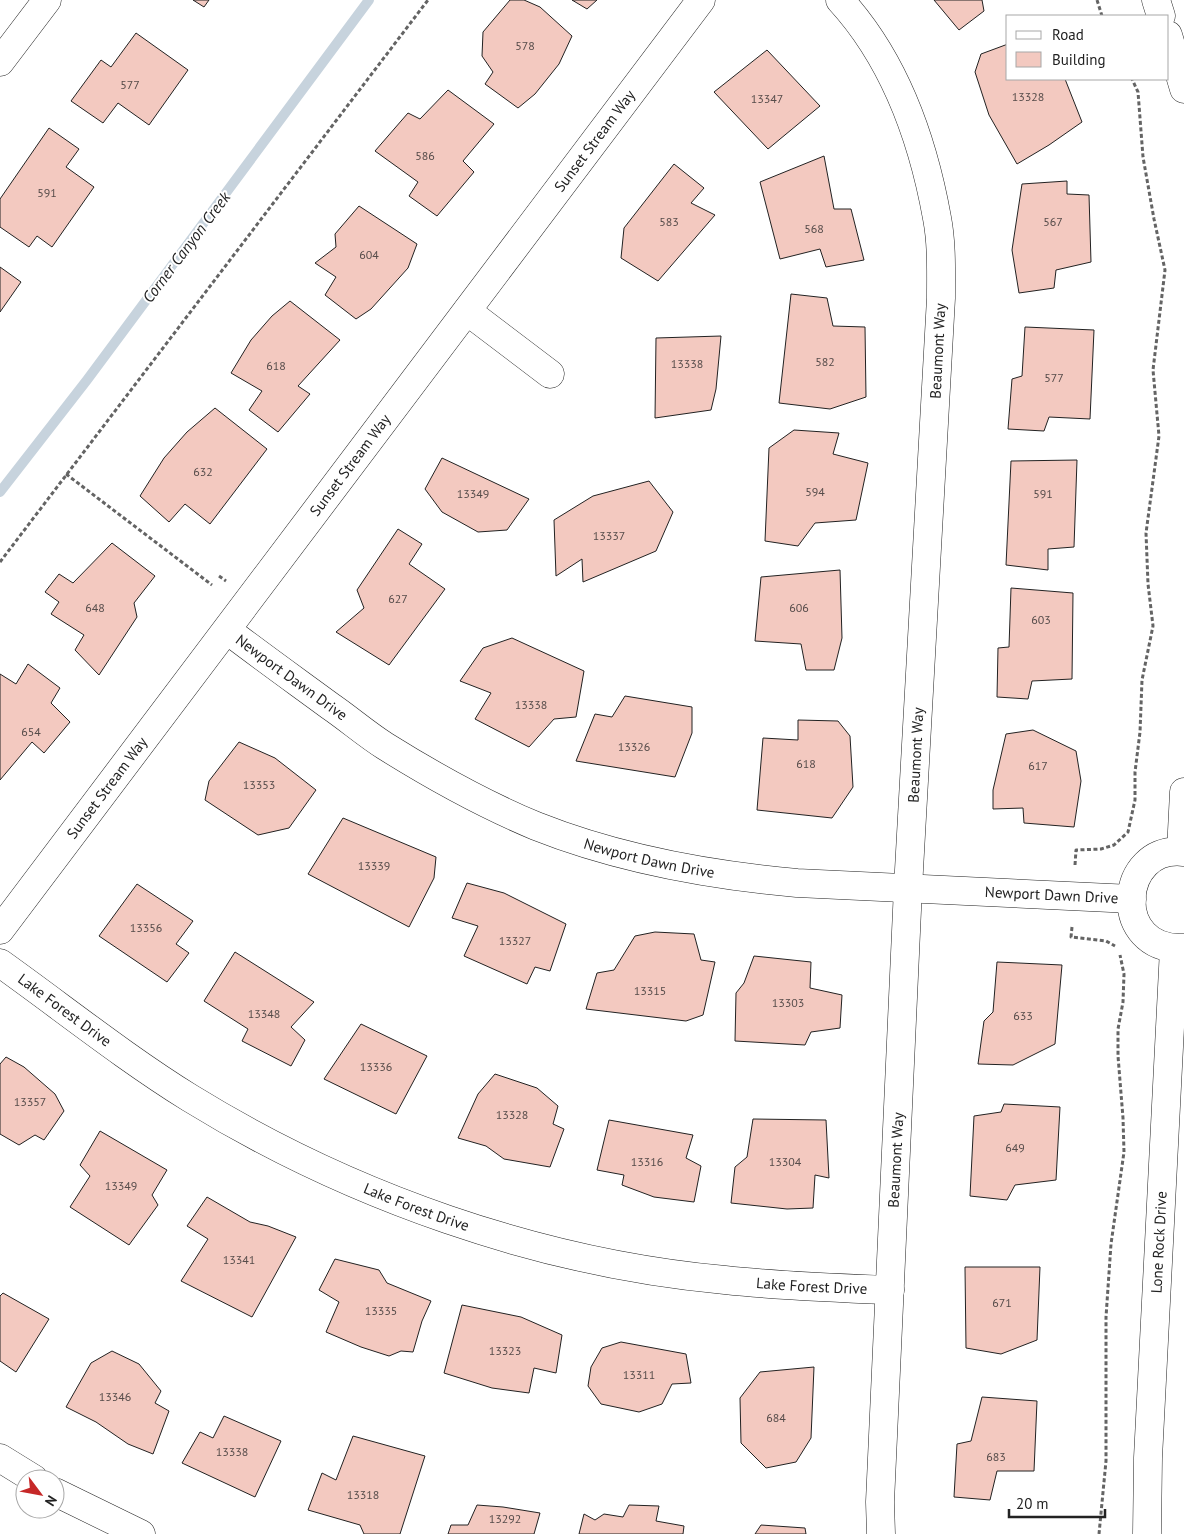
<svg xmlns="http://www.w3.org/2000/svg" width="1184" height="1534" viewBox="0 0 1184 1534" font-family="'PT Sans',sans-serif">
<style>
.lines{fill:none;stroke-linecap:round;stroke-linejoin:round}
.stream{stroke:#c7d3dd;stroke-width:10}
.building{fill:#f3c9c0;stroke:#222}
.street-casing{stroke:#222;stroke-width:29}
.path{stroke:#646464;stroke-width:3;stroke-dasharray:4 2.5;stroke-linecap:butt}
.street{stroke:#fff;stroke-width:28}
.labels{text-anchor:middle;stroke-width:4;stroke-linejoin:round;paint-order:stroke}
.number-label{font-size:12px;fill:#564c4a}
.street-label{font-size:15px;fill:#222;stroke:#fff}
.water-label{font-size:16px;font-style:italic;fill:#222;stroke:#fff}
</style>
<rect width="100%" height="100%" fill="#fff"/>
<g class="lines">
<!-- stream -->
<polyline class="stream" points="0,492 87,380 369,0"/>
</g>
<!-- building -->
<g class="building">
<polygon points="193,0 209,0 204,7"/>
<polygon points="510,0 524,0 540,7 572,36 559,64 535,94 518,108 485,84 493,72 482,56 483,32"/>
<polygon points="572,0 597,0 587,9"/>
<polygon points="934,0 982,0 984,11 959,30"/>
<polygon points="136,33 188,70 149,125 118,103 103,123 71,101 101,60 111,67"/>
<polygon points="1008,44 1008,79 1065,79 1082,122 1049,145 1017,164 989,115 975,72 981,54"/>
<polygon points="767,50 820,106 768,149 714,92"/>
<polygon points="448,90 494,124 463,161 474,172 437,216 409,196 418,182 375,151 408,113 420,119"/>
<polygon points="49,128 79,149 66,167 94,187 52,247 37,236 29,247 0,227 0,199"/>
<polygon points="824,156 834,209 851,209 864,260 826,267 820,249 780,259 760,182"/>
<polygon points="674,164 704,188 691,203 715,215 658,281 621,258 624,228"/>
<polygon points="1067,181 1067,194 1089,195 1091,262 1056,270 1054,288 1019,293 1012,250 1022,184"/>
<polygon points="359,206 417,244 408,268 371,309 356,319 325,295 336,277 315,263 336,247 335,234"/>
<polygon points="0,267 21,282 0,312"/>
<polygon points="791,294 827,298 833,326 865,327 866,397 830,409 779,403"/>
<polygon points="290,301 340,340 298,386 310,394 278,432 249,410 262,391 231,373 251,340 272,316"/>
<polygon points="1025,327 1094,330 1090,419 1049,417 1044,431 1008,429 1012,379 1022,376"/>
<polygon points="721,336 716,389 711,410 655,418 656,338"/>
<polygon points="215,408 267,449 210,524 185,504 169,522 140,496 164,458 187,432"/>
<polygon points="794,430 839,433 833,454 868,463 856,520 815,523 798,546 765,541 769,448"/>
<polygon points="442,458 529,499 507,530 478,532 442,512 425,489"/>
<polygon points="1077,460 1074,547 1048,549 1048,570 1006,565 1011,461"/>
<polygon points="649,481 673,512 656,551 583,582 582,559 556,576 554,520 593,496"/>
<polygon points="398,529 422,544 409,564 445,589 389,665 336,632 364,608 357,590"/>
<polygon points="112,543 155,576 134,603 137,617 99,675 75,650 84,635 51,614 59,602 45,592 59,574 73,583"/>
<polygon points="840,570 842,638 834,670 806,670 801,644 755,641 761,577"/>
<polygon points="1011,588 1073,593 1072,679 1032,681 1028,699 997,697 998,648 1009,647"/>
<polygon points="512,638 584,671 576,717 554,719 529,747 475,719 491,693 460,681 483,648"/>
<polygon points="28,664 60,688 51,703 70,722 44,753 32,742 0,780 0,674 16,684"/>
<polygon points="625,696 692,707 692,733 675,777 576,761 595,714 612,717"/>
<polygon points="798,720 838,721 850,736 853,787 832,818 757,810 763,738 798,740"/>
<polygon points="1033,730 1076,751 1081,781 1074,827 1024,823 1023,808 993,809 993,790 1006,734"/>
<polygon points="239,742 275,758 316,790 289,828 258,835 205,800 209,781"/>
<polygon points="343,818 436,857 434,878 409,927 308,874"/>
<polygon points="467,883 504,893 566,924 550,971 535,967 527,984 464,956 478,926 452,918"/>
<polygon points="137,884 193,921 176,944 189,953 167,982 99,936"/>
<polygon points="655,932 694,934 701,960 715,962 703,1015 686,1021 586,1009 597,973 614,970 635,936"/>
<polygon points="235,952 314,1002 291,1027 305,1040 291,1066 242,1041 248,1029 204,1001"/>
<polygon points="754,956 811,962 810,988 842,995 840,1028 811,1032 805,1045 735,1041 736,993 744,983"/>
<polygon points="997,962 1062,965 1055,1044 1013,1065 978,1064 984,1021 993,1012"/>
<polygon points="361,1024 427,1056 396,1114 324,1079"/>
<polygon points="6,1057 24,1067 55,1094 64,1111 44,1140 35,1135 19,1145 0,1134 0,1064"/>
<polygon points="495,1074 537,1088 558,1106 553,1124 564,1129 550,1167 504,1159 486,1146 458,1138 478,1094"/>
<polygon points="1004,1104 1060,1107 1056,1180 1015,1185 1007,1200 970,1196 974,1116 1001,1112"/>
<polygon points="753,1119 826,1120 829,1178 815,1175 813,1208 787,1209 731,1203 735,1167 747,1157"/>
<polygon points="609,1120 693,1135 686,1158 701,1166 694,1202 654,1197 622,1185 624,1175 597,1170"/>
<polygon points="100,1131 167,1170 152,1195 158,1205 129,1245 70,1207 90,1176 80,1165"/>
<polygon points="207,1197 250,1222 268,1226 296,1237 252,1317 181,1281 208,1239 187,1226"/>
<polygon points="335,1259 379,1270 387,1283 431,1301 422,1321 413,1352 401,1351 389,1356 361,1347 326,1332 339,1302 319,1290"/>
<polygon points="965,1267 1040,1267 1037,1340 1001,1354 966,1348"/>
<polygon points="3,1293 49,1319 16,1372 0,1361 0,1296"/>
<polygon points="462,1305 521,1317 562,1335 556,1373 534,1368 529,1393 492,1388 444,1373"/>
<polygon points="621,1342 686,1354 691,1383 672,1384 662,1404 639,1412 601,1404 588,1386 591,1367 602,1348"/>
<polygon points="112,1351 139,1364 161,1391 155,1403 169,1411 153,1454 128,1444 96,1422 66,1407 91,1363"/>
<polygon points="814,1367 811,1438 796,1462 766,1468 741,1443 740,1398 760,1372"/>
<polygon points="982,1397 1037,1401 1034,1471 997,1471 990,1500 954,1497 957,1444 971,1441"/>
<polygon points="224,1416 281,1441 255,1497 182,1463 200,1432 213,1438"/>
<polygon points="353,1436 425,1456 400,1534 364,1534 360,1525 308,1510 322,1473 336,1480"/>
<polygon points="477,1505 503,1507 540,1513 534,1534 448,1534 451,1525 468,1525"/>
<polygon points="629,1505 659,1506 656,1521 684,1526 683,1534 579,1534 584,1514 595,1520 604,1514 623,1517"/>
<polygon points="761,1525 805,1528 806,1534 755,1534"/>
</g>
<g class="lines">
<defs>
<g id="street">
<path d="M840 0C894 59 923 140 937 218 942 244 941 271 941 298L908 888 880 1502 881 1534"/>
<polyline points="1156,0 1161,16"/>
<polyline points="1168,35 1184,89"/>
<polyline points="0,62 47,0"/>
<polyline points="467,311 550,374"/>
<path id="s1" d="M227 630C261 656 296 681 330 706 349 719 366 734 385 746 433 776 483 804 536 826 619 859 708 875 797 883L1132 899"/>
<polyline points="1181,851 1184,792"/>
<path d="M1184 852C1118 844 1110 952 1184 948"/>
<path id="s2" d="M0 930 701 0"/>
<path id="s3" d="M0 963C63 1008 124 1057 190 1098 349 1196 539 1263 725 1280 780 1286 835 1288 890 1290"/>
<polyline points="0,1458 34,1479"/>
<polyline points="55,1492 141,1534"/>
<path id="s4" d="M1147 1534 1148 1458 1174 949"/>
</g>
</defs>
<!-- street casing -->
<use href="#street" class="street-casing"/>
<!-- path -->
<g class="path">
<polyline points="1097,0 1102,16"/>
<polyline points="66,474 212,585"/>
<polyline points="0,562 428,0"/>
<polyline points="219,576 226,581"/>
<polyline points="1075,865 1076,850 1101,849 1114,845 1128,832 1135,800 1135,772 1140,732 1142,680 1153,626 1148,584 1146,533 1159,436 1153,370 1165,270 1154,219 1143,157 1138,92 1132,79"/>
<polyline points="1072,927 1071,937 1106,941 1115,946"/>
<polyline points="1099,1534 1106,1461 1106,1317 1111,1244 1124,1152 1123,1118 1118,1056 1118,1029 1123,1002 1124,974 1120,955"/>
</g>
<!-- street -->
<use href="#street" class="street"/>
</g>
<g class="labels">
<!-- number labels -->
<g class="number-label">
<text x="525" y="50">578</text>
<text x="130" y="89">577</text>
<text x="1028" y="101">13328</text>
<text x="767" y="103">13347</text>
<text x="425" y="160">586</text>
<text x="47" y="197">591</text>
<text x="669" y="226">583</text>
<text x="1053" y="226">567</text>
<text x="814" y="233">568</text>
<text x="369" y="259">604</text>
<text x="825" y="366">582</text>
<text x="687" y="368">13338</text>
<text x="276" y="370">618</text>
<text x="1054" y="382">577</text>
<text x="203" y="476">632</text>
<text x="815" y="496">594</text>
<text x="473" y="498">13349</text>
<text x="1043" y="498">591</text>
<text x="609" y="540">13337</text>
<text x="398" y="603">627</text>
<text x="95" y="612">648</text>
<text x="799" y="612">606</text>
<text x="1041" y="624">603</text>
<text x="531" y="709">13338</text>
<text x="31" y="736">654</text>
<text x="634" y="751">13326</text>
<text x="806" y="768">618</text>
<text x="1038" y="770">617</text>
<text x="259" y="789">13353</text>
<text x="374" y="870">13339</text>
<text x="146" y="932">13356</text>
<text x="515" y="945">13327</text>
<text x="650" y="995">13315</text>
<text x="788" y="1007">13303</text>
<text x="264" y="1018">13348</text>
<text x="1023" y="1020">633</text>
<text x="376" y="1071">13336</text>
<text x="30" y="1106">13357</text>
<text x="512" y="1119">13328</text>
<text x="1015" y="1152">649</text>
<text x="647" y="1166">13316</text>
<text x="785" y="1166">13304</text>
<text x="121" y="1190">13349</text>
<text x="239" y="1264">13341</text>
<text x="1002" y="1307">671</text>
<text x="381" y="1315">13335</text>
<text x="505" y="1355">13323</text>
<text x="639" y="1379">13311</text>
<text x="115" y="1401">13346</text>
<text x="776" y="1422">684</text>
<text x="232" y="1456">13338</text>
<text x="996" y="1461">683</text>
<text x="363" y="1499">13318</text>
<text x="505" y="1523">13292</text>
</g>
<!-- street labels -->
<g class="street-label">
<text dy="5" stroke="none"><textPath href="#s2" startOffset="988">Sunset Stream Way</textPath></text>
<text transform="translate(938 351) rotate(-87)" y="5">Beaumont Way</text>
<text dy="5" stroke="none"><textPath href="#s2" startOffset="582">Sunset Stream Way</textPath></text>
<text dy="5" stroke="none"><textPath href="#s1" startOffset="80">Newport Dawn Drive</textPath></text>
<text transform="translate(916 755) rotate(-87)" y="5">Beaumont Way</text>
<text dy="5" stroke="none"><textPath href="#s2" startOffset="178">Sunset Stream Way</textPath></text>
<text dy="5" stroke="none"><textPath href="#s1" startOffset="485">Newport Dawn Drive</textPath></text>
<text dy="5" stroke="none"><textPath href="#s1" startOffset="890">Newport Dawn Drive</textPath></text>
<text dy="5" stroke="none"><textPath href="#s3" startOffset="80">Lake Forest Drive</textPath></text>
<text transform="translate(896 1160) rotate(-87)" y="5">Beaumont Way</text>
<text dy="5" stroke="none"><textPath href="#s3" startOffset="485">Lake Forest Drive</textPath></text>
<text dy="5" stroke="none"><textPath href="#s4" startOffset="292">Lone Rock Drive</textPath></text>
<text dy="5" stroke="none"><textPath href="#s3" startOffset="890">Lake Forest Drive</textPath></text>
</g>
<!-- water labels -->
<g class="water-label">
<text transform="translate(186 247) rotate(-53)" y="6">Corner Canyon Creek</text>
</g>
</g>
<!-- legend -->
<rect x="1006" y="15" width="162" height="65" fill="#ffffff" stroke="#a7a7a7"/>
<rect x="1016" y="31" width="25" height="8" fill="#ffffff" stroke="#a7a7a7"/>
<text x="1052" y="40" font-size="15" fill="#222222">Road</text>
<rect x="1016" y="52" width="25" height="15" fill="#f3c9c0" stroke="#a7a7a7"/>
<text x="1052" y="65" font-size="15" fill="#222222">Building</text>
<!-- north arrow -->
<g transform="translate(40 1494) rotate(122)"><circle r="24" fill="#ffffff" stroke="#a7a7a7"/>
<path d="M0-4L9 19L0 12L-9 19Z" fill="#c62828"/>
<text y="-8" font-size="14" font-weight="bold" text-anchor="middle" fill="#222222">N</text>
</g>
<!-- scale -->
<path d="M1009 1509v8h96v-8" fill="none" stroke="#222222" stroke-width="2.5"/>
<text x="1016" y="1509" font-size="15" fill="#222222" stroke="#ffffff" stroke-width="4" paint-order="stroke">20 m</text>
</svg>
